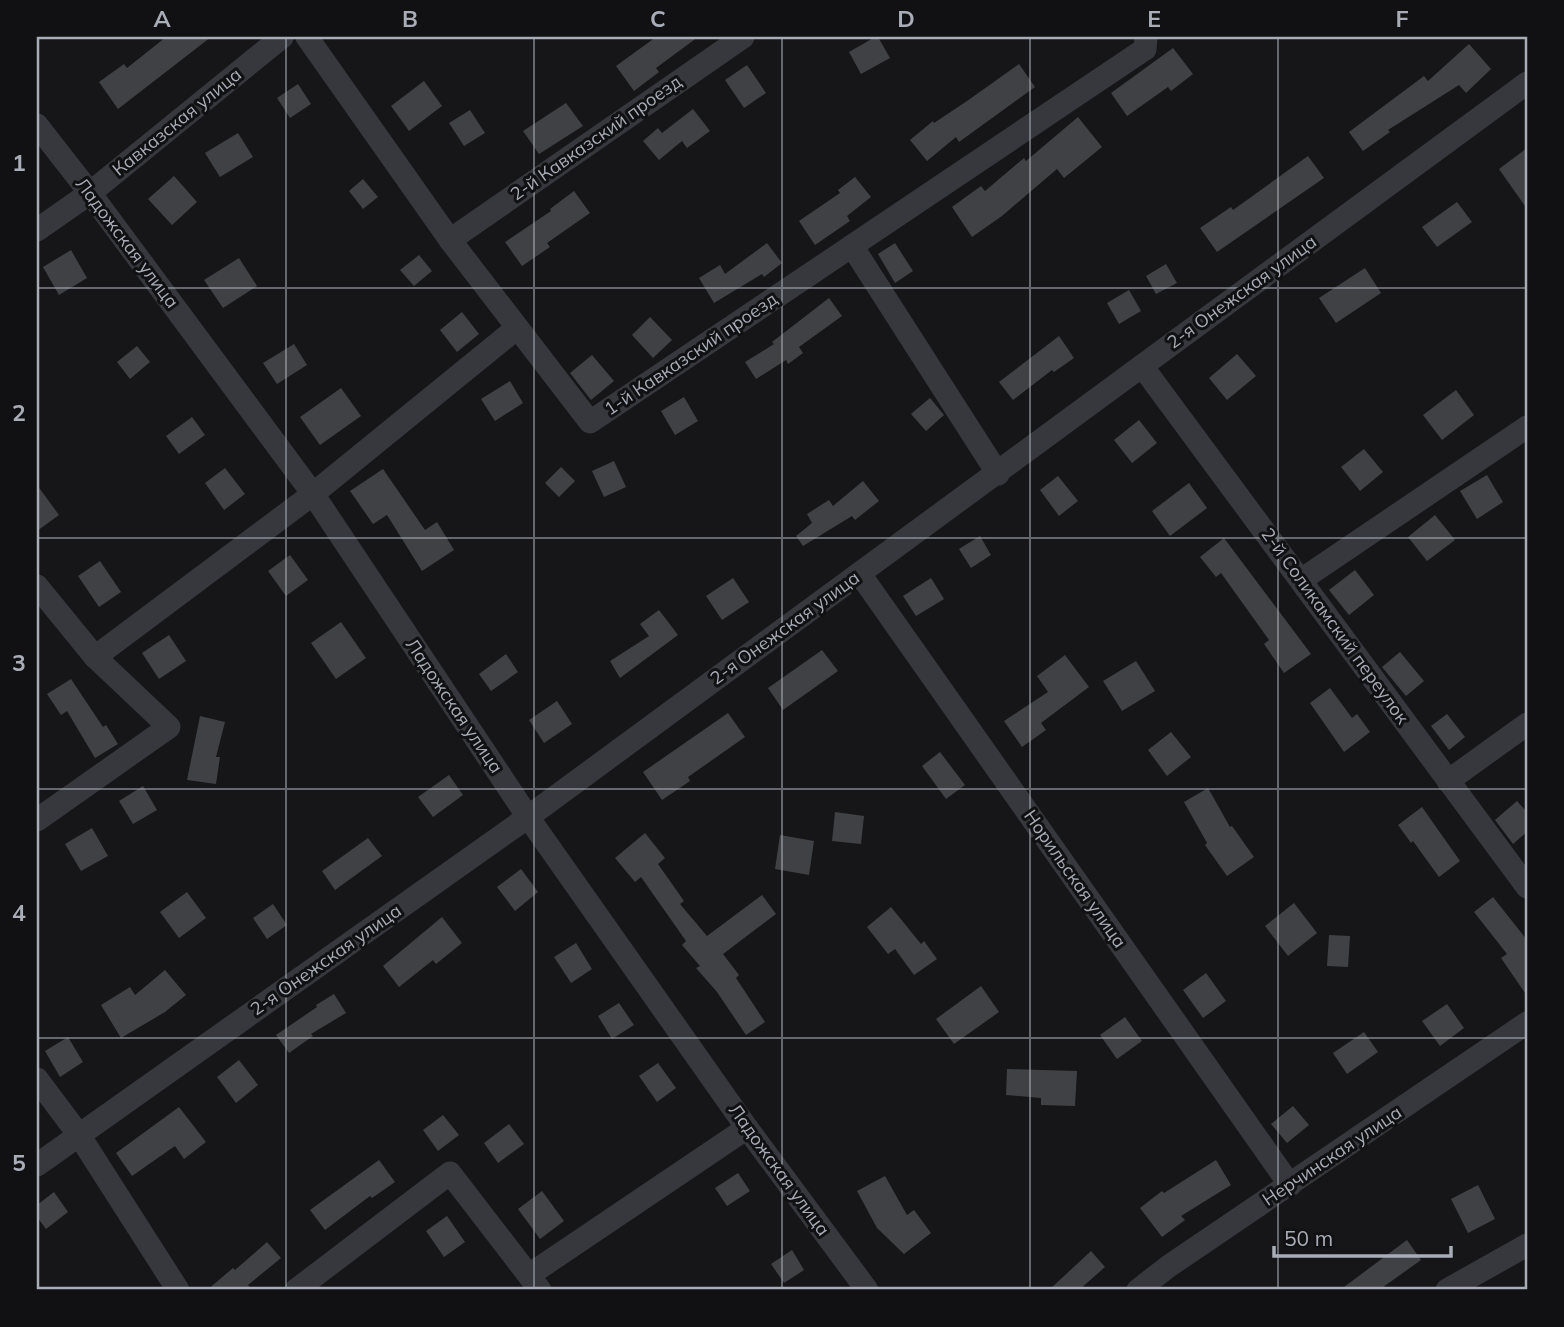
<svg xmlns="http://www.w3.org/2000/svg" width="1564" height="1327" viewBox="0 0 1564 1327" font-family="Mulish,sans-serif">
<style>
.building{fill:#404145}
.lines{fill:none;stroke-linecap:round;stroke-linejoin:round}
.minor{stroke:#37383d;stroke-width:23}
.grid{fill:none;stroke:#a8adb8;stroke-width:2;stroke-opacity:0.55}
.labels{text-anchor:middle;stroke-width:6;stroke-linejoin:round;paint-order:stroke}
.street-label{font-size:18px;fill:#a8adb8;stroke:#111113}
.neatline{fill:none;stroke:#a8adb8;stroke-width:2.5}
.grid-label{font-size:23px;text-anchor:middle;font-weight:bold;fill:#a8adb8}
</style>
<rect width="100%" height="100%" fill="#161618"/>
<!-- building -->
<g class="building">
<polygon points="166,37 211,37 118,109 99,82 124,64 127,68"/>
<polygon points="656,37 698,37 656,68 659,72 634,91 616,66"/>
<polygon points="875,37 878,37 890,58 861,74 849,52"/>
<polygon points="1469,44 1491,69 1466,93 1459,85 1388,130 1390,132 1363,151 1349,132 1424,76 1428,81"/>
<polygon points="1173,48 1193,74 1171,91 1168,87 1127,116 1111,93"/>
<polygon points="1019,64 1035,87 959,142 956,137 927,161 910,140 933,121 934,123 967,101"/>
<polygon points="747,65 766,93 744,108 725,80"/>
<polygon points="424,81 442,106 409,131 391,106"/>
<polygon points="298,84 311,104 290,118 277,98"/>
<polygon points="566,103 583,126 539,154 523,131"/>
<polygon points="693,109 710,131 687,148 682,141 659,160 643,141 658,128 662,133"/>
<polygon points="470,110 485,133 464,146 449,123"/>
<polygon points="1078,117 1102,147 1064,178 1057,169 1002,216 972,237 952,207 981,186 985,191 1024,158 1026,161"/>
<polygon points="238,133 253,157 220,177 205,153"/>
<polygon points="1527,148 1527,209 1499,169"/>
<polygon points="1308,156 1324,178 1217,252 1200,228 1231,207 1233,210"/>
<polygon points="174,176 197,202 172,225 148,199"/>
<polygon points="855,177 871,197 847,216 850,221 815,245 799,221 840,193 838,190"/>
<polygon points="363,179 378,197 363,209 349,191"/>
<polygon points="574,191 590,213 547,243 550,247 522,266 505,242 551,211 550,209"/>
<polygon points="1457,202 1472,222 1437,247 1422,227"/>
<polygon points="767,243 782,263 764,277 762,274 714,303 699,278 720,265 725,274"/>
<polygon points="895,243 913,271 895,283 878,254"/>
<polygon points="71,250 87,278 59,295 43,267"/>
<polygon points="419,255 432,271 414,286 400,270"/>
<polygon points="239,258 257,286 223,308 204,280"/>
<polygon points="1166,264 1177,283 1156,294 1146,276"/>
<polygon points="1365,268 1381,293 1336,323 1319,298"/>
<polygon points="1129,290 1141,311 1119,324 1107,303"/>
<polygon points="829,298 842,316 799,347 803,353 788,364 786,360 756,379 745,362 774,344 772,342"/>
<polygon points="462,312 479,334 457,352 440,330"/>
<polygon points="650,317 672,340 653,358 632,335"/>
<polygon points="1059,336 1074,358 1054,372 1052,370 1013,400 999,382"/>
<polygon points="294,344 307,365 277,384 263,363"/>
<polygon points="137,346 150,362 130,379 117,362"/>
<polygon points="1237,354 1256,376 1227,400 1209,378"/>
<polygon points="592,355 614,381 591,400 570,373"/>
<polygon points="510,381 523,403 495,421 481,399"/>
<polygon points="341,388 361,416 320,445 300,417"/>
<polygon points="1456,390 1474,415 1442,440 1423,415"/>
<polygon points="684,397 698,421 675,435 661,411"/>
<polygon points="930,398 944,415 926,431 911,414"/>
<polygon points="192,417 205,435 179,454 166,436"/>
<polygon points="1139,420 1157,443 1132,463 1114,440"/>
<polygon points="1364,449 1383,472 1360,491 1341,467"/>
<polygon points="614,461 626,487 604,497 592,471"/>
<polygon points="561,467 575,481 559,497 545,483"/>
<polygon points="225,468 245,494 224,510 205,483"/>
<polygon points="383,469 425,530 437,522 454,550 422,571 387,515 373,524 350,491"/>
<polygon points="1487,475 1503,502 1477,519 1460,491"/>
<polygon points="1058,476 1078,501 1059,516 1040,490"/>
<polygon points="863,481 879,501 855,520 852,516 803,546 796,536 812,523 807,514 829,500 833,506"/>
<polygon points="1189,483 1207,508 1170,536 1152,511"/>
<polygon points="37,485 59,515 37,531"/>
<polygon points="1435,515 1455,540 1427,561 1408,537"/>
<polygon points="980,536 991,555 971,568 959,549"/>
<polygon points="1224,538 1311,654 1284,673 1264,644 1269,640 1221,573 1216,577 1200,557"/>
<polygon points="290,555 308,580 286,596 268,571"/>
<polygon points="100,561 121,592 99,607 78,576"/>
<polygon points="1355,570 1374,595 1349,615 1329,590"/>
<polygon points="733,578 749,602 722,620 706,596"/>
<polygon points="931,578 944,599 916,616 903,596"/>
<polygon points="659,610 678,635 620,678 610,661 649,636 640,624"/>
<polygon points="341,622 366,658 336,679 311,643"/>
<polygon points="169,635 186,661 159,679 142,653"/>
<polygon points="822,650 838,671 783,710 768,688"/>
<polygon points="1400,652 1424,681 1406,696 1382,667"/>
<polygon points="506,654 518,672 491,691 479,674"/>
<polygon points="1065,655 1089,687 1041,723 1046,730 1022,747 1004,721 1048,692 1037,676"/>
<polygon points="1136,661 1155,691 1122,711 1103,681"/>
<polygon points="71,679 103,727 106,725 118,744 95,758 67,711 61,715 47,694"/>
<polygon points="1330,688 1352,718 1357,714 1370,732 1344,752 1310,703"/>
<polygon points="557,701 572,724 544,743 529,720"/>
<polygon points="728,713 745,737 688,777 690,781 662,800 643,772"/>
<polygon points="1447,714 1465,737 1449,750 1431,726"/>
<polygon points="200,716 225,722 216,757 220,757 216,784 187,780"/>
<polygon points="1171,732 1191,757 1167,776 1148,750"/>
<polygon points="940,752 965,785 946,799 922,766"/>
<polygon points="449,775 463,795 433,817 418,797"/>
<polygon points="143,786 157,810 133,824 119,801"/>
<polygon points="1208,788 1230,827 1232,826 1254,857 1227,876 1205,845 1207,843 1184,802"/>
<polygon points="1517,801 1527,812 1527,832 1513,844 1495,820"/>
<polygon points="1422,807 1460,861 1439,877 1413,841 1411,843 1398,825"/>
<polygon points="835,812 864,816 861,844 832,841"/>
<polygon points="92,828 108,856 81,871 65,844"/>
<polygon points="645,833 665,858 658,864 684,901 680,904 707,936 762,895 776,914 723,954 739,975 736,978 765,1022 746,1035 717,992 696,968 700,966 682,945 686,941 641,877 635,882 615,858"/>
<polygon points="780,835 814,841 809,875 775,869"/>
<polygon points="368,838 382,856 335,890 322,871"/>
<polygon points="521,869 538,892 515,911 497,887"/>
<polygon points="187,892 206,918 179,938 160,912"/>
<polygon points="1493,897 1527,940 1527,996 1501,958 1507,954 1474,912"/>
<polygon points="1294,903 1317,933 1288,956 1265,926"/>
<polygon points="273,904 287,925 267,939 253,918"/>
<polygon points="891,907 921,944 924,941 937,959 914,975 895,949 888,954 867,927"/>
<polygon points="442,917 462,943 436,964 433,960 399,987 383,966"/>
<polygon points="1329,935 1350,936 1348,967 1327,966"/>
<polygon points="576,943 592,969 571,983 554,957"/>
<polygon points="165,970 186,995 165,1012 121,1038 101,1005 130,987 135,995"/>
<polygon points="1206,973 1226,1001 1203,1018 1183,990"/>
<polygon points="981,986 999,1012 954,1044 936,1019"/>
<polygon points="334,994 346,1013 311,1034 313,1036 289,1053 276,1035 317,1007 316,1005"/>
<polygon points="619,1003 634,1025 612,1039 598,1016"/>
<polygon points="1447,1004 1464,1028 1440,1046 1422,1021"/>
<polygon points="1125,1017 1142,1041 1117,1059 1100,1035"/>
<polygon points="1364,1032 1378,1052 1347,1074 1333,1053"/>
<polygon points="68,1037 83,1062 60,1077 45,1051"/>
<polygon points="239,1060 258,1085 236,1103 217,1077"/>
<polygon points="658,1063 676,1088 657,1102 639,1076"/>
<polygon points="1007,1069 1077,1071 1075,1106 1041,1105 1041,1098 1006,1095"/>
<polygon points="1293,1106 1309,1125 1287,1143 1271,1124"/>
<polygon points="179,1107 206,1142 184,1159 175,1146 132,1176 116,1153"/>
<polygon points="443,1115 459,1135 438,1151 423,1130"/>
<polygon points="509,1124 524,1144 498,1163 484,1143"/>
<polygon points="379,1160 395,1182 372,1198 370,1196 325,1230 310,1210"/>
<polygon points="1216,1160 1231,1185 1181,1216 1185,1220 1162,1237 1140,1208 1162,1191 1164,1193"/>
<polygon points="738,1173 750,1191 727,1206 715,1188"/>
<polygon points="885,1176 907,1215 914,1210 931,1233 904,1254 877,1228 857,1191"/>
<polygon points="1478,1185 1495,1219 1468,1233 1451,1199"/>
<polygon points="542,1191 564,1221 540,1239 518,1209"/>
<polygon points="54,1192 68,1212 46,1229 37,1217 37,1205"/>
<polygon points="447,1216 465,1242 444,1257 426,1231"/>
<polygon points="1407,1240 1421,1260 1379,1290 1340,1290"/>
<polygon points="267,1242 281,1258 248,1285 252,1290 207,1290 233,1268 235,1270"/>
<polygon points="792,1250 804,1270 784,1283 771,1264"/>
<polygon points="1091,1251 1105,1267 1079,1290 1049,1290"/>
</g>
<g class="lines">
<!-- minor -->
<g class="minor">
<polyline points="307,37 450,240 590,422 1145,49 1146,37"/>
<polyline points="37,125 90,193 313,494 528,817 747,1128 867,1290"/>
<polyline points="37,230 90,193 282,37"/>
<polyline points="450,240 743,37"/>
<polyline points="852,246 998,474"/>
<polyline points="1142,366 1527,887"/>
<polyline points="860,574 1290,1185"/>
<polyline points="1301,580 1527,427"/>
<polyline points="37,586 95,657 169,727 37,820"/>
<polyline points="95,657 313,494 517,328"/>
<polyline points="1448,781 1527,724"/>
<polyline points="37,1079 79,1135 178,1290"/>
<polyline points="37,1165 528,817 1527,83"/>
<polyline points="529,1275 747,1128"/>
<polyline points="296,1290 450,1173 540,1290"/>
<polyline points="1138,1290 1169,1266 1527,1023"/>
<polyline points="1447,1290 1527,1245"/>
</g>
</g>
<!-- grid -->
<path class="grid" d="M286 37V1290M534 37V1290M782 37V1290M1030 37V1290M1278 37V1290M37 288H1527M37 538H1527M37 789H1527M37 1038H1527"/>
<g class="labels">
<!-- street labels -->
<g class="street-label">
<text transform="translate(177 122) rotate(-39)" y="6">Кавказская улица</text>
<text transform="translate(596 138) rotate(-35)" y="6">2-й Кавказский проезд</text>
<text transform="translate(127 243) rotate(53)" y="6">Ладожская улица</text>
<text transform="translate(1242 292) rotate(-36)" y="6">2-я Онежская улица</text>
<text transform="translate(691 354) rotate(-34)" y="6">1-й Кавказский проезд</text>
<text transform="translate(1335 626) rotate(54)" y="6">2-й Соликамский переулок</text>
<text transform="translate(785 628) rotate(-36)" y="6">2-я Онежская улица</text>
<text transform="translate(454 706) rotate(56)" y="6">Ладожская улица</text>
<text transform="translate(1075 879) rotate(55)" y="6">Норильская улица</text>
<text transform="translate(326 960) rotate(-35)" y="6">2-я Онежская улица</text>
<text transform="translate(1332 1156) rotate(-34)" y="6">Нерчинская улица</text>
<text transform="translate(779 1170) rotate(54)" y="6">Ладожская улица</text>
</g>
</g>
<!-- border -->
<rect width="1564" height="1327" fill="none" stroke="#111113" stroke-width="77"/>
<!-- scale -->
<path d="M1274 1246v10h177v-10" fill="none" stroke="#a8adb8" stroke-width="3.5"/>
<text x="1284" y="1246" font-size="21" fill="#a8adb8" stroke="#111113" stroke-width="5" paint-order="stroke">50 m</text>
<rect x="38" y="38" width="1488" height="1250" class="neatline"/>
<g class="grid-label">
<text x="162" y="27">A</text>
<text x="410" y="27">B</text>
<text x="658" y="27">C</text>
<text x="906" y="27">D</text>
<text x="1154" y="27">E</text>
<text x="1402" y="27">F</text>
<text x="19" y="171">1</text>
<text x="19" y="421">2</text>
<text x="19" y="671">3</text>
<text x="19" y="921">4</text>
<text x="19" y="1171">5</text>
</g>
</svg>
